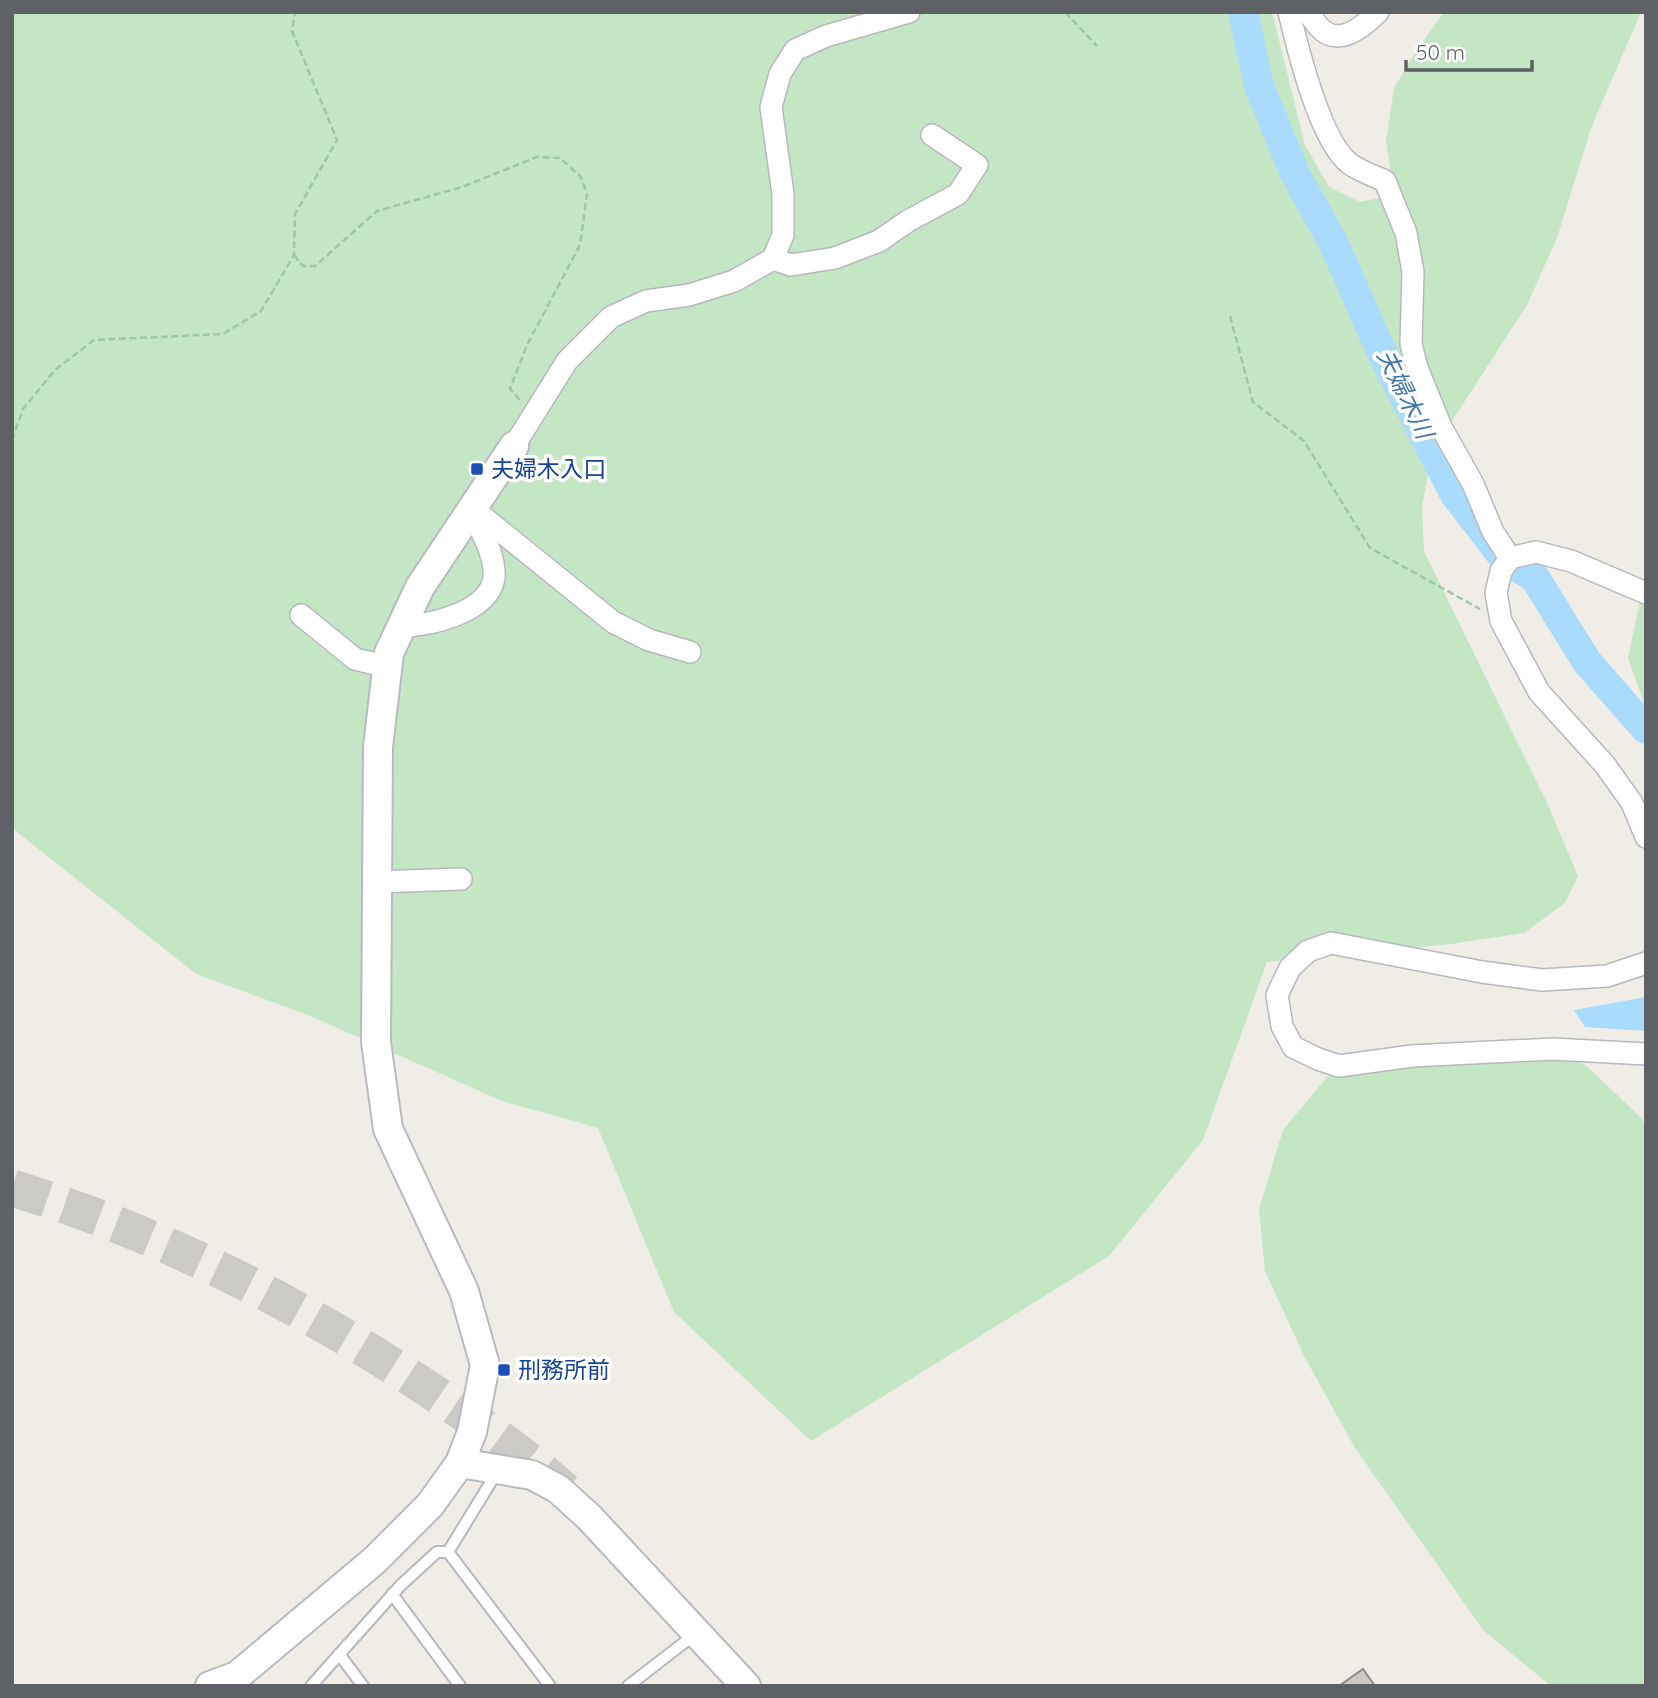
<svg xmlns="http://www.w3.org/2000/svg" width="1658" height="1698" viewBox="0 0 1658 1698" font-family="Quicksand,'Noto Sans JP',sans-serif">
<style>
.green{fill:#c5e6c4}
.water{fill:#a9dbfd}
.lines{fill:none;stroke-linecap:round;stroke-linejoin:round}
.river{stroke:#a9dbfd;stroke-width:30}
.building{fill:#cbc8c3;stroke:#8e8c88;stroke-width:2}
.highway-tunnel{stroke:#cccac6;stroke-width:37;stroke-dasharray:37 18;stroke-linecap:butt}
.lane-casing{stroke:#b6b9bc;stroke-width:14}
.street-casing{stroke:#b6b9bc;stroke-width:24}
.secondary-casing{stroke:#b7bbbf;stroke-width:32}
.path{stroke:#9dc7a7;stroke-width:2.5;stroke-dasharray:7 3.5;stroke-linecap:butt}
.lane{stroke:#fff;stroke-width:10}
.street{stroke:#fff;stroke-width:21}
.secondary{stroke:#fff;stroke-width:28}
.transit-dot{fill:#1a4fb4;stroke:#fff;stroke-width:2.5}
.labels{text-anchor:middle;stroke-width:7;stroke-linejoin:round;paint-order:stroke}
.transit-label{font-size:23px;fill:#164399;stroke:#fff;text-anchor:start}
.water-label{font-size:24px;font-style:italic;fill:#4177a7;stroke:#fff}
</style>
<rect width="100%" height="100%" fill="#f0ede6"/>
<!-- green -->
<g class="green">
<polygon points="12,12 1272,12 1305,145 1329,187 1360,202 1384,197 1392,181 1386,141 1394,88 1416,51 1444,12 1641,12 1591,128 1557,238 1527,305 1432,452 1422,507 1424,551 1548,805 1578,876 1565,903 1524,933 1451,944 1267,962 1203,1140 1109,1256 811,1441 674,1312 598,1128 502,1101 308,1015 196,974 12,828"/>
<polygon points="1646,596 1646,709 1628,658 1640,601"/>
<polygon points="1557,1052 1588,1067 1640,1117 1646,1126 1646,1686 1551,1686 1484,1631 1355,1448 1304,1356 1265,1271 1259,1209 1283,1130 1327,1077 1373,1054"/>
</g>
<!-- water -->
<polygon class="water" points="1646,997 1646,1031 1585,1027 1574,1010"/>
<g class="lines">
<!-- river -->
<polyline class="river" points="1243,12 1259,86 1295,174 1334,244 1381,351 1454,493 1504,558 1535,578 1587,662 1646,729"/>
</g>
<!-- building -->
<polygon class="building" points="1363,1669 1375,1686 1339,1686"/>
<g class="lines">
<!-- highway-tunnel -->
<path class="highway-tunnel" d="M12 1188C166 1235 314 1311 446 1401 487 1429 528 1458 565 1491"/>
<defs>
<g id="lane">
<polyline points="497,1472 448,1552 550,1686"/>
<polyline points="392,1594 460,1686"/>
<polyline points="339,1654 363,1686"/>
<polyline points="311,1686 401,1585 437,1552 448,1552"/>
<polyline points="628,1686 694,1635"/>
</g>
<g id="street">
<path d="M1289 12C1298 50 1320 141 1350 164 1360 171 1374 176 1385 181L1406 233 1413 272 1411 344 1417 368 1441 427 1473 484 1493 532 1510 558"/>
<path d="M1309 12C1328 50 1353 37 1378 12"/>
<polyline points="773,259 791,265 835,258 879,241 908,221 958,194 977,165 932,135"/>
<polyline points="514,446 567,361 611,317 646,301 689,295 734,281 773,259 783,235 783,194 771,107 780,74 795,50 826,36 909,12"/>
<polyline points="472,508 613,622 649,640 690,652"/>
<polyline points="1646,593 1571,561 1536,552 1510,558 1501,571 1496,593 1501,621 1539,692 1605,765 1632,803 1646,837"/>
<polyline points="301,615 355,659 388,667"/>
<path d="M402 626C430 626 489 612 494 578 496 555 480 529 471 510"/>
<polyline points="377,882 461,879"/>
<polyline points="1646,963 1607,976 1542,980 1482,972 1331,943 1308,951 1290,968 1277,995 1282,1026 1293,1047 1318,1059 1339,1066 1412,1056 1553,1049 1646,1054"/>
</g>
<g id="secondary">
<polyline points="460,1463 532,1475 558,1489 589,1517 746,1686"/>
<polyline points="210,1686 237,1676 375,1560 430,1505 460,1463 472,1432 485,1365 464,1291 388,1129 376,1042 378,747 389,653 420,587 514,446"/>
</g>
</defs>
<!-- lane casing -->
<use href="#lane" class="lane-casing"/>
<!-- street casing -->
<use href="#street" class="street-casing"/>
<!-- secondary casing -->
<use href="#secondary" class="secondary-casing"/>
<!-- path -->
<g class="path">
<polyline points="1065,12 1097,46"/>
<polyline points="294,255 303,266 315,266 377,211 462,187 537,157 560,158 581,177 587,194 580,245 527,345 510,389 520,400"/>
<polyline points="1230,316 1253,402 1304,441 1370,548 1480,609"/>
<polyline points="12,440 23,409 55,370 94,340 223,334 261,311 294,255 295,214 337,140 292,31 295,12"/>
</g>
<!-- lane -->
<use href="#lane" class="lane"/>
<!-- street -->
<use href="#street" class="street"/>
<!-- secondary -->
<use href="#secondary" class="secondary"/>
</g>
<!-- markers -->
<g class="transit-dot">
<rect x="470" y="462" width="14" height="14" rx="3.5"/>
<rect x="497" y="1363" width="14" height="14" rx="3.5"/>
</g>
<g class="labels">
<!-- transit labels -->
<g class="transit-label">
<text x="491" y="477">夫婦木入口</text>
<text x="518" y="1378">刑務所前</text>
</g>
<!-- water labels -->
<g class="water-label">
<text transform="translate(1405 394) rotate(64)" y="8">夫婦木川</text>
</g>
</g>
<!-- border -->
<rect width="1658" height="1698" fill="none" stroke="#5e6266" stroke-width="28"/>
<!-- scale -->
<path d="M1406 60v10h126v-10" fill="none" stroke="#5e6266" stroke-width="3.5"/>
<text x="1416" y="60" font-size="21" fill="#5e6266" stroke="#ffffff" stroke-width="5" paint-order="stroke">50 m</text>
</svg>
